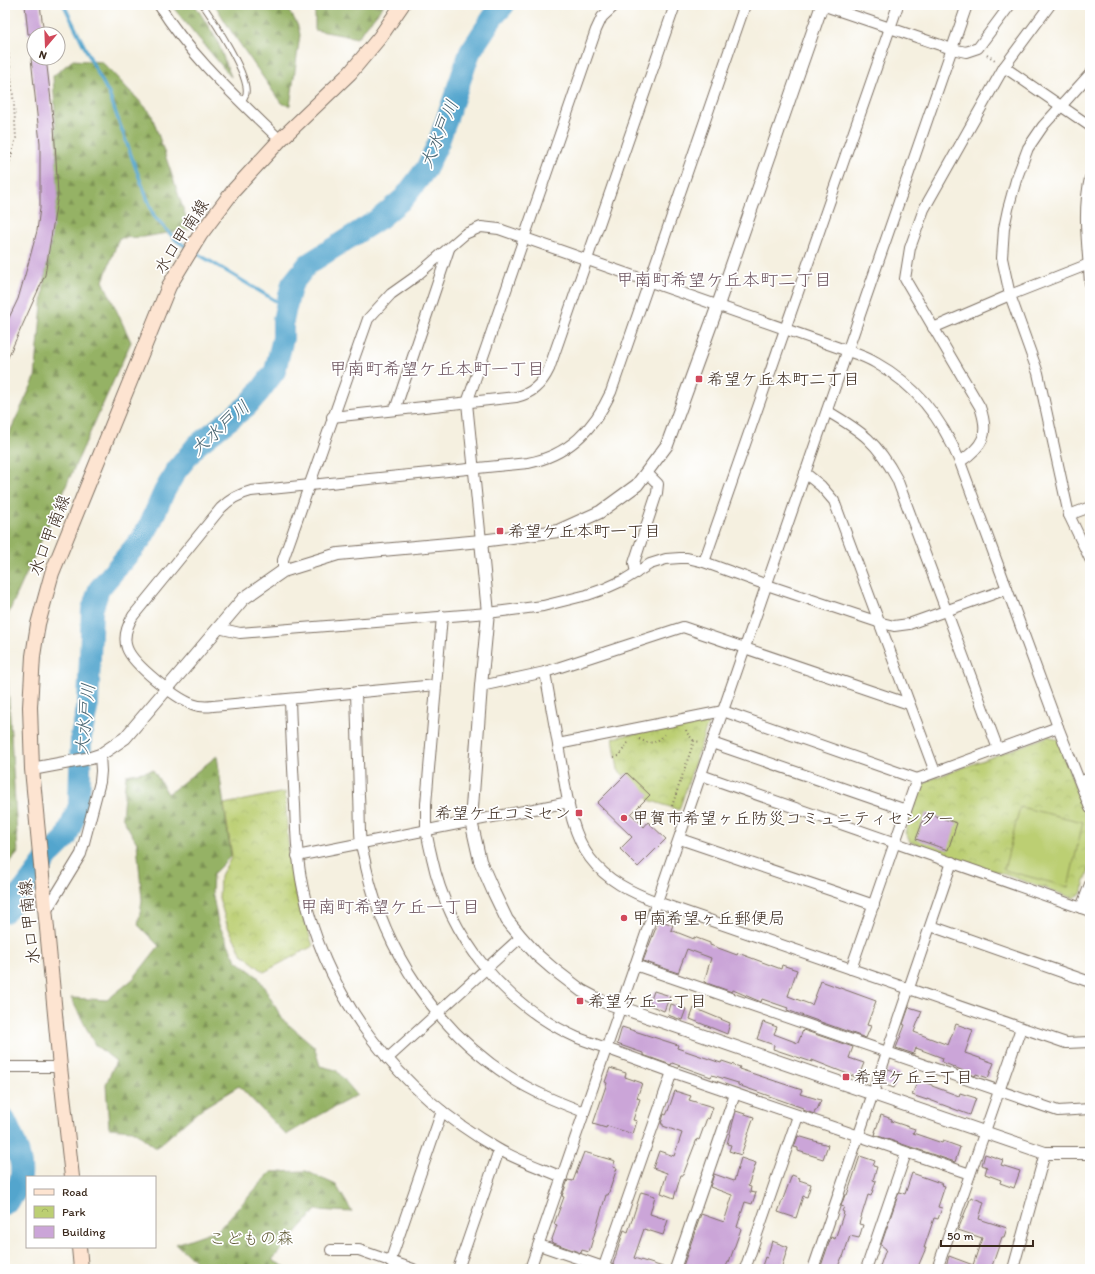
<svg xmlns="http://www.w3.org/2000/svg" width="1095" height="1274" viewBox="0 0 1095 1274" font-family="Itim,'Klee One',sans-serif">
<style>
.forest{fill:url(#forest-firs);stroke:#686e42}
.park{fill:url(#park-crowns);stroke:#7c7c48}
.garden{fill:#bccf73;stroke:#7c7c48}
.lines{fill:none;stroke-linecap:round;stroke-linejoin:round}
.stream{stroke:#52a5cd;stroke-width:3.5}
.river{stroke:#52a5cd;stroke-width:22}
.building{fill:#cba5d8}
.service-casing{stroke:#7c6f62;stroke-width:7}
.minor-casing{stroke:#7c6f62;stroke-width:12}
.tertiary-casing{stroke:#7c6f62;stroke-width:14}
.secondary-casing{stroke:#7c6f62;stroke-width:16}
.path{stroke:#7c6f62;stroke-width:2;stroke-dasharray:1 3;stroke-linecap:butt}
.service{stroke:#fff;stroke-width:5}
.minor{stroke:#fff;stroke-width:10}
.tertiary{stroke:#fff;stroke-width:12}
.secondary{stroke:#fde4d1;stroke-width:14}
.poi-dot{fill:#d1495b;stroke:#fff;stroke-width:1.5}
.labels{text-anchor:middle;stroke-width:3.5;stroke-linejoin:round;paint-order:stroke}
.street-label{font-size:17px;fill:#3b2a1e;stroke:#fff}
.poi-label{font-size:17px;fill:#3b2a1e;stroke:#fff;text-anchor:start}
.park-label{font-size:17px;fill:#625c38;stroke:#fff}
.water-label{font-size:18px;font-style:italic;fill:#45616d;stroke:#fff}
.neighbourhood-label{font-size:18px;fill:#6d555f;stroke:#fff}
</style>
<defs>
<pattern id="forest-firs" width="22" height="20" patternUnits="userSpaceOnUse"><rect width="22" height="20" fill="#95b265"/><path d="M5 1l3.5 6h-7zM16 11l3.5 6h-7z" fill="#7b9153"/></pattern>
<pattern id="park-crowns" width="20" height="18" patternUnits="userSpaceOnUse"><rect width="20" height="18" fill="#bccf73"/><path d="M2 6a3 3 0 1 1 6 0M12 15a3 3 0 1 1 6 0" fill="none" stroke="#a2b263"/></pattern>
</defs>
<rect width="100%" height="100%" fill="#fff"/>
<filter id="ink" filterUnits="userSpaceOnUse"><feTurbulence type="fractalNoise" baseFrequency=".025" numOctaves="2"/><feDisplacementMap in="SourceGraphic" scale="8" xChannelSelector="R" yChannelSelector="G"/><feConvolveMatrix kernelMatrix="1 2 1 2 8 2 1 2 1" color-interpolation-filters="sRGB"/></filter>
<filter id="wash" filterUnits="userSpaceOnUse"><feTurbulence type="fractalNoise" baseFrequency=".012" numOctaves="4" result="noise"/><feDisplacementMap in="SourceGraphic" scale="16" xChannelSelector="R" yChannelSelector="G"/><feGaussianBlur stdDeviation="0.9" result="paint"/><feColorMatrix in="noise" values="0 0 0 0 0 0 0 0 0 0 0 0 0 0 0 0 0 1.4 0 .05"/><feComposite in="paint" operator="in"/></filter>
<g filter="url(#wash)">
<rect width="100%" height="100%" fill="#f5f0e0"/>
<!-- forest -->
<g class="forest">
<polygon points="171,5 195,5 217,40 231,77"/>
<path d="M215 5H284C292 16 298 21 300 35L290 106 281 103 231 31Z"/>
<polygon points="315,5 384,5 357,38 315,30"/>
<polygon points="73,60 102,62 151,113 190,229 144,237 119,238 103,281 131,342 5,621 5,442 35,378 57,148 53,76"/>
<polygon points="5,634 18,853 5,868"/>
<polygon points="217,756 231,856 213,874 212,891 218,923 236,960 258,977 283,1020 314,1046 320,1066 336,1070 357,1095 320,1115 286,1135 239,1086 201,1109 156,1148 133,1130 109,1128 106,1084 116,1061 95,1045 71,998 107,1000 133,979 159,946 138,925 142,900 137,843 122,817 126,775 153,770 168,794"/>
<polygon points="306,1171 336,1185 352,1212 316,1210 272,1260 289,1269 204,1269 176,1244 219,1229 271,1172"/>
</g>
<!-- park -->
<g class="park">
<polygon points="710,717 679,810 649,800 618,770 613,738"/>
<polygon points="1049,736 1058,740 1090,827 1090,866 1081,894 1073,898 910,842 905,832 919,790 929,780"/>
<polygon points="285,792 288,841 295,889 313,946 264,972 242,954 227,925 219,898 220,877 232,856 224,804"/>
</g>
<!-- garden -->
<polygon class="garden" points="1020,807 1083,822 1068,887 1004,870"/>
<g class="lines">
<!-- stream -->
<g class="stream">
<polyline points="64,5 93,64 109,94 136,169 154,216 176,240 188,248"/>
<polyline points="193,251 286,307"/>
</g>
<!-- river -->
<g class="river">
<polyline points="5,912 25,888 51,853 66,838 79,806 81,737 88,704 92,610 99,589 142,538 150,524 164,492 176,471 197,445 247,406 260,391 275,371 283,338 283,321 286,307 292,284 308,264 379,219 404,198 426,169 438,144 470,52 493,17 504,5"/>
<path d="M5 1120C18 1149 34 1179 5 1204"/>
</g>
</g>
<g id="blocks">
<!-- building -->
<g class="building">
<polygon points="25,5 40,5 44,34 28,34"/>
<polygon points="31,58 46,58 54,126 58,194 45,275 5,364 5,326 18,299 27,268 37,231 40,208 40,143"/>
<polygon points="627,773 650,795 631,814 644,827 648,822 666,839 638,867 620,849 632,837 597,803"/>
<polygon points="926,813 957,823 948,850 916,839"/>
<polygon points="659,920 673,925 671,930 694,939 694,937 710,943 710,945 737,955 738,953 781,969 782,965 797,970 788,996 812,1005 821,981 876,1001 867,1025 871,1026 866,1038 787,1010 788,1008 762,999 761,1002 733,990 732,992 704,982 711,958 687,949 678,973 643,961"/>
<polygon points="654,991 670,996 664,1011 649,1005"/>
<polygon points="671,1004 686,1009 682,1020 668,1015"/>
<polygon points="909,1007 922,1011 914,1032 948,1045 956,1024 973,1030 965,1053 994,1063 988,1078 976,1074 975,1076 966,1072 942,1062 943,1058 916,1048 914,1054 896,1048 905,1025 903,1024"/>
<polygon points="694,1008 730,1023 727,1034 690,1019"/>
<polygon points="763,1022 777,1027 774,1034 798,1043 803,1030 853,1047 849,1058 864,1063 858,1078 812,1060 812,1062 773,1049 774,1045 757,1039"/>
<polygon points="622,1027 678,1045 677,1048 721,1063 722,1061 740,1067 739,1069 802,1090 800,1094 821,1100 817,1110 815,1110 814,1114 803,1110 803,1108 738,1085 738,1083 712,1075 711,1077 672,1063 671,1065 643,1055 643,1053 617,1044"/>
<polygon points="610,1068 626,1073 625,1077 642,1083 637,1098 640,1099 633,1120 637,1121 633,1134 607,1126 606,1128 593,1124 607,1083 605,1082"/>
<polygon points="888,1069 900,1073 894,1088 883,1084"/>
<polygon points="918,1080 932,1085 932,1086 959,1096 960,1093 976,1098 970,1115 927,1099 927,1100 912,1095"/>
<polygon points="675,1091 691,1096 689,1100 713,1107 709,1119 707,1118 699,1140 697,1139 683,1175 681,1175 674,1198 661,1193 667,1173 653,1168 659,1151 674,1156 682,1133 663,1126 663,1124 661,1124 664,1114 666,1115 668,1111"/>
<polygon points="736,1111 754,1117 741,1155 729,1151 731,1145 727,1144"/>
<polygon points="881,1115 892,1119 891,1121 915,1129 913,1133 942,1143 943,1141 960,1147 955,1162 875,1135 876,1132 875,1132"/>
<polygon points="798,1136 828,1145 823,1159 798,1151 798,1148 794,1147"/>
<polygon points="584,1152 615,1161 613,1167 617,1168 608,1195 606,1195 589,1252 582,1250 581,1253 551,1242 557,1225 554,1224 564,1197 562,1196 568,1180 573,1181"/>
<polygon points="985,1154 1003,1160 1001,1165 1020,1171 1014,1188 1000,1183 1001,1180 985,1174 987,1167 982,1165"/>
<polygon points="860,1156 875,1161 873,1166 877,1167 873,1180 876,1181 871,1196 868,1195 859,1224 863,1225 859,1238 850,1236 843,1257 842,1257 837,1269 820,1269 831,1237 835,1239 844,1212 842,1211 844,1207 841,1206 845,1195 847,1195"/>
<polygon points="741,1158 756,1163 748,1186 751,1187 750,1192 756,1193 752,1204 745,1202 737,1227 741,1229 729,1262 728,1262 725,1269 682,1269 701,1214 724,1222 732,1197 732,1195 710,1187 714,1174 734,1181"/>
<polygon points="912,1173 943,1184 942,1185 945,1186 938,1207 942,1208 938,1219 934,1218 924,1248 926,1248 917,1269 879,1269 886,1249 881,1245 899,1192 905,1194"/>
<polygon points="792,1175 800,1178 799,1180 811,1184 807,1197 803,1196 796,1218 778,1212"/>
<polygon points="641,1192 655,1196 650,1214 668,1220 663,1235 644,1229 634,1258 663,1267 662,1269 622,1269 615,1267 613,1264 624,1230 628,1232"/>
<polygon points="971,1197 984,1202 979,1219 1007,1228 1004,1237 1002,1237 991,1269 945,1269 949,1256 973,1265 982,1238 958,1230"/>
<polygon points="772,1241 788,1247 781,1269 761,1269 765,1257 767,1258"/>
</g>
</g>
</g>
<g filter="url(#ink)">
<use href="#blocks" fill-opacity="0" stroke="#7c6f62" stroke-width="1"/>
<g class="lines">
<defs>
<path id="service" d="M203 5C214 21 250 76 246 94 245 97 243 100 241 102"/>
<g id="minor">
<path d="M159 5C191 57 237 98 280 140"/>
<polyline points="822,5 952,49 966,52 978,48 1010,5"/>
<polyline points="1004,67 1090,126"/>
<polyline points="1090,74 1043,126 1028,148 1016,180 1008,209 1004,228 1002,258 1010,295 1038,373 1069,515 1090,559"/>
<path d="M1090 178C1082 213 1088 248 1090 283"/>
<polyline points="933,328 1010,295 1089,264"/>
<polyline points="395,410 449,249"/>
<path d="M827 411C863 432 877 442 897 479L998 749"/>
<path d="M332 417 516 397C532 394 542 384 549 369L675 5"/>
<path d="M960 462C983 446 990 435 980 407L905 279 910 248 924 209 1004 67 1050 5"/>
<polyline points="805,473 821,486 834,501 935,772"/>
<polyline points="1069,515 1090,507"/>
<polyline points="481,541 467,403 596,30 602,17 615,5"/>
<polyline points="704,562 898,5"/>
<path d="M283 571V560L368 319 391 294 415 277 465 234 481 227 499 229 848 351C857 354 868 358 876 363 916 385 943 421 960 462L1058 727 1090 808"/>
<polyline points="636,573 634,563 657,493 658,484 646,472"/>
<path d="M442 616 426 804C426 812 426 820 426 828 427 838 430 849 432 858 449 937 504 1005 578 1038L672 1072 970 1174"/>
<polyline points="218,628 240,633 488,613 543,606 587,595 604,589 624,580 650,564 666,559 680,558 687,558 704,562 767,585 878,622 894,626 909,624 1007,589"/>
<path d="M545 672C550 702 556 732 561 762 567 794 570 831 590 858 607 881 631 892 657 902L1066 1043 1090 1042"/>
<path d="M436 685 213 706C206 707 199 707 192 704 176 698 133 665 127 648 123 637 127 626 133 616L221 508C230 499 239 494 251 491L528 463C569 455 594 429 611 392L745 5"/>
<polyline points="481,686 545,672 683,627 909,704"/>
<path d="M356 692C357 726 358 761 359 795 360 811 359 828 361 844 362 851 365 859 366 867 385 952 437 1030 510 1077 533 1092 558 1102 584 1112"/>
<path d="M290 699C291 734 293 769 295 805 296 833 297 861 303 889 326 1000 400 1093 498 1149 517 1160 541 1168 562 1177"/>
<polyline points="712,743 906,810"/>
<polyline points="558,744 723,711 917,779"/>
<polyline points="701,775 1090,911"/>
<polyline points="1081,782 1090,777"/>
<polyline points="680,839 874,905"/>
<polyline points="297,856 569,802"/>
<polyline points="1081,908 1090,884"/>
<polyline points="45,913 81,854 100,782 101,771 100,755"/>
<polyline points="931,926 1090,982"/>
<polyline points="635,965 1058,1111 1090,1109"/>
<polyline points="851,969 917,779 1058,727"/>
<polyline points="387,1059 521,937"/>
<polyline points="5,1067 60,1067"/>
<polyline points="539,1245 609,1269"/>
<polyline points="331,1250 359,1250 413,1269"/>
<polyline points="390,1262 442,1111"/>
<polyline points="458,1269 499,1150"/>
<polyline points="530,1269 967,5"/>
<polyline points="603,1269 672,1072"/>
<polyline points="675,1269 735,1094"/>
<polyline points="745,1269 798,1116"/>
<polyline points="813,1269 952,862"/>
<polyline points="866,1269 906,1153"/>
<polyline points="937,1269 1021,1028"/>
<polyline points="1013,1269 1045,1153"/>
</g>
<g id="tertiary">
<polyline points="481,541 488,613 481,686 471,821 480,861 494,893 507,920 521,937 537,955 552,968 582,991 599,1000 1045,1153 1090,1153"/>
<polyline points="32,769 91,758 100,755 125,738 243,599 283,571 338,554 481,541 558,531 600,512 637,485 667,445 718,305 822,5"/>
</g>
<g id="secondary">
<polyline points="72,1177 60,1067 32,769 30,707 33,656 38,624 52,573 169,286 200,235 234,190 280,140 350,73 380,37 402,5"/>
<polyline points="79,1247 81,1269"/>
</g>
</defs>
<!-- service casing -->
<use href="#service" class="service-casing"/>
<!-- minor casing -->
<use href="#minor" class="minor-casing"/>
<!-- tertiary casing -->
<use href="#tertiary" class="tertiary-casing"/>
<!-- secondary casing -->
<use href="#secondary" class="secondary-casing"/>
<!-- path -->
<g class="path">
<polyline points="5,22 14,105 16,138 8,168 5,174"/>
<polyline points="987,55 995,60"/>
<polyline points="686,730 687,733 694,741"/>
<path d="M639 739C651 745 657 743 665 734"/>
<polyline points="614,757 619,756 629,741"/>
<polyline points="672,806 694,741 701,742"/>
</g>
<!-- service -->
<use href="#service" class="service"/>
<!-- minor -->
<use href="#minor" class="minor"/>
<!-- tertiary -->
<use href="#tertiary" class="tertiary"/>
<!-- secondary -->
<use href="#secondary" class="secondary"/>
</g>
</g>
<!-- markers -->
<g class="poi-dot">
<rect x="695" y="375" width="8" height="8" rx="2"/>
<rect x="496" y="527" width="8" height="8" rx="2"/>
<rect x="575" y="809" width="8" height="8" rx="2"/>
<circle cx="624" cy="818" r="4"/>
<circle cx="624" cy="918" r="4"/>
<rect x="576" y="997" width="8" height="8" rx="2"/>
<rect x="842" y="1073" width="8" height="8" rx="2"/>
</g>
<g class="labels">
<!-- street labels -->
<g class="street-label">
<text transform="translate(181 236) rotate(-57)" y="6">水口甲南線</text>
<text transform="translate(49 535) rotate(-69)" y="6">水口甲南線</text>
<text transform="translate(29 922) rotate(-96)" y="6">水口甲南線</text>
</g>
<!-- poi labels -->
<g class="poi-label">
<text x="707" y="385">希望ケ丘本町二丁目</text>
<text x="508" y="537">希望ケ丘本町一丁目</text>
<text x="571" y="819" text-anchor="end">希望ケ丘コミセン</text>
<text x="632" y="824">甲賀市希望ヶ丘防災コミュニティセンター</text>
<text x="632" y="924">甲南希望ヶ丘郵便局</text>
<text x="588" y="1007">希望ケ丘一丁目</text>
<text x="854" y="1083">希望ケ丘三丁目</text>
</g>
<!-- park labels -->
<g class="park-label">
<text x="251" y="1244">こどもの森</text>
</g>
<!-- water labels -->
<g class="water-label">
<text transform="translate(439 134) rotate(-67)" y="6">大水戸川</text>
<text transform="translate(220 428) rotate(-42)" y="6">大水戸川</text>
<text transform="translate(85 719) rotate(-84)" y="6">大水戸川</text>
</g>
<!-- neighbourhood labels -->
<g class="neighbourhood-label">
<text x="724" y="286">甲南町希望ケ丘本町二丁目</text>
<text x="437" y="375">甲南町希望ケ丘本町一丁目</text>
<text x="390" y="913">甲南町希望ケ丘一丁目</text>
</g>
</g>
<!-- margin -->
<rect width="1095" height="1274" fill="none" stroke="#fff" stroke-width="20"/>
<!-- legend -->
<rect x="26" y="1176" width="130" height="72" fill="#ffffff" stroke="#b1aaa5"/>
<rect x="34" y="1189" width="20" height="6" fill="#fde4d1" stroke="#b1aaa5"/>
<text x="62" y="1196" font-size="12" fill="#3b2a1e">Road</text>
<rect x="34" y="1206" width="20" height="12" fill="url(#park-crowns)" stroke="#b1aaa5"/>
<text x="62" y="1216" font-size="12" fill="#3b2a1e">Park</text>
<rect x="34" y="1226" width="20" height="12" fill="#cba5d8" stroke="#b1aaa5"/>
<text x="62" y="1236" font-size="12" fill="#3b2a1e">Building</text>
<!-- north arrow -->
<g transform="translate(46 46) rotate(199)"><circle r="19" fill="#ffffff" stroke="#b1aaa5"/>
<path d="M0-3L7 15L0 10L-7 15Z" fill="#d1495b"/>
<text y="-6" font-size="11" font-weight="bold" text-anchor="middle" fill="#3b2a1e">N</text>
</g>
<!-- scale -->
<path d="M941 1240v6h92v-6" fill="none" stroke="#3b2a1e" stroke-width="2"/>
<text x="947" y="1240" font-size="12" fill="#3b2a1e" stroke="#ffffff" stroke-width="3" paint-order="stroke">50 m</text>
</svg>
